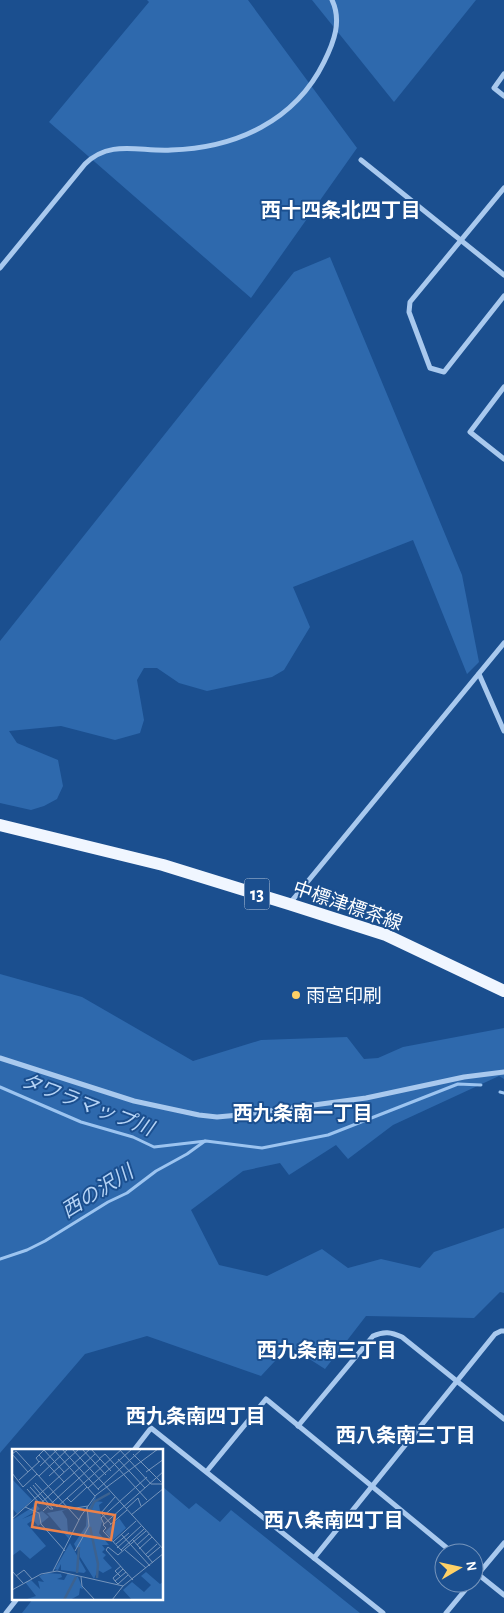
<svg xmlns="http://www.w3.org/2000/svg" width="504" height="1613" viewBox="0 0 504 1613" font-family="'Alegreya Sans','Noto Sans JP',sans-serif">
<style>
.green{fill:#2e69ad}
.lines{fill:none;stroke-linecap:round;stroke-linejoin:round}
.stream{stroke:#9cc4f0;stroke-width:3}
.minor{stroke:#a9c9ee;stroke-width:5}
.primary{stroke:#f0f6ff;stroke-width:12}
.poi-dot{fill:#ffd166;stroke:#1b4f8f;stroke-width:2}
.labels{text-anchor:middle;stroke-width:4;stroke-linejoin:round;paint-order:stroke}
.shield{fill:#1b4f8f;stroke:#bbcadd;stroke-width:1}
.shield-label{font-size:18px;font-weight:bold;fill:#fff}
.street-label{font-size:19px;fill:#fff;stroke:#1b4f8f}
.poi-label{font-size:19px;fill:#fff;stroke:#1b4f8f;text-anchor:start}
.neighbourhood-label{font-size:20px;font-weight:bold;fill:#fff;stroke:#1b4f8f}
.water-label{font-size:20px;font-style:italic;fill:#b5d3f5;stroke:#1b4f8f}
.inset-river{fill:none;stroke:#3c6290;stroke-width:2.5}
.inset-road{fill:none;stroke:#7695bc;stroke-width:1}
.view{fill:#ee8249;fill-opacity:0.15;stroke:#ee8249;stroke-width:2.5}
.inset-edge{fill:none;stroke:#fff;stroke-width:2.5}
</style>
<rect width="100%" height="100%" fill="#1b4f8f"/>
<!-- green -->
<g class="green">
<polygon points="147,0 248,0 357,148 251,298 49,122 149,2"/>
<polygon points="312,0 476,0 394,102"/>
<polygon points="330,257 462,575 479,662 467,674 413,540 293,587 310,627 284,670 272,677 207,691 179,683 157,668 144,668 137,680 144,720 140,733 115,740 61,726 9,731 17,743 58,760 63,786 57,799 44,806 31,810 0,803 0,641 294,272"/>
<polygon points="0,974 82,997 193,1061 261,1040 347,1037 364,1059 378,1058 403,1047 504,1028 504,1079 499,1076 393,1125 348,1159 336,1145 289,1175 280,1163 243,1171 191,1210 219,1265 267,1276 322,1249 348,1268 381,1259 420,1268 434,1252 504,1228 504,1293 500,1292 474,1318 366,1316 325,1369 289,1346 261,1376 147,1336 85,1354 0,1453"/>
<polygon points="163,1487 189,1509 196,1503 220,1522 231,1510 360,1613 22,1613 33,1599 162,1599"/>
</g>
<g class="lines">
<!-- stream -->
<g class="stream">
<polyline points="0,1087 81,1122 133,1137 154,1147 206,1141 262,1148 328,1135 458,1084 481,1085"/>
<polyline points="500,1092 504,1093"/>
<polyline points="0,1259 27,1250 45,1241 108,1202 127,1193 156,1171 187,1154 205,1141"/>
</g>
<!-- minor -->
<g class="minor">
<polyline points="504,74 494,88 504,96"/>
<polyline points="361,160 504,275"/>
<polyline points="504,188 410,302 409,312 430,368 444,372 504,296"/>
<path d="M0 268 85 164C110 139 140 152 171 150 236 148 295 121 324 62 334 42 342 21 332 0"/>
<polyline points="504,387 470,432 504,459"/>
<polyline points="479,674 504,731"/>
<polyline points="290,903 504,643"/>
<polyline points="0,1058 134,1101 199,1115 217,1117 239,1115 366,1098 464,1077 504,1072"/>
<path d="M298 1426 373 1336C384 1331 391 1332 402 1337L504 1419"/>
<polyline points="134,1450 151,1428 383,1613"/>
<polyline points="207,1471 266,1399 453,1553"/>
<polyline points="314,1558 495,1334 501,1331 504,1331"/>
<polyline points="474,1571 504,1595"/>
<polyline points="474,1579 504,1543"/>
<polyline points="6,1613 17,1599"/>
<polyline points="446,1613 471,1583"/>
</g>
<!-- primary -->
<polyline class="primary" points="0,825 163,865 289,904 386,935 504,991"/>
</g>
<!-- markers -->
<circle class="poi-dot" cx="296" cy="995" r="5"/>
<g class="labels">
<!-- shield labels -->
<rect class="shield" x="244.5" y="878.5" width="25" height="31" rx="4"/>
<g class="shield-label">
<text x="257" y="900">13</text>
</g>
<!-- street labels -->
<g class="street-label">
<text transform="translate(348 905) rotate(19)" y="7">中標津標茶線</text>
</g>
<!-- poi labels -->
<g class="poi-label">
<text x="306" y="1002">雨宮印刷</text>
</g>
<!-- neighbourhood labels -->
<g class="neighbourhood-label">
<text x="341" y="217">西十四条北四丁目</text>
<text x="303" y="1120">西九条南一丁目</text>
<text x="327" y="1357">西九条南三丁目</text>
<text x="196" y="1423">西九条南四丁目</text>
<text x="406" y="1442">西八条南三丁目</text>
<text x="334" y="1527">西八条南四丁目</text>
</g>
<!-- water labels -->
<g class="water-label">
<text transform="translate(87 1104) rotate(21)" y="7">タワラマップ川</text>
<text transform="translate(97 1191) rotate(-32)" y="7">西の沢川</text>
</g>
</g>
<!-- overview -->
<g transform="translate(12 1449)">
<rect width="151" height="151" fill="#1b4f8f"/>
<path d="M0 30 20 51 5 65 0 59ZM84 47 83 52 91 53 87 56 90 73 87 84 97 96H90L93 100 90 103 94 106 91 109 100 119 91 124 86 121 82 130 68 108V98L64 99 62 95 74 77 75 62ZM22 53 28 60 10 70 30 62 37 68 26 77 21 71 15 75 34 97 18 110 8 101 0 107V71L21 58ZM56 60 50 62 55 70 56 83 59 81 57 90 35 64ZM107 69 114 79 101 91 93 83ZM58 94 74 122 72 124 49 121V115L46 121 43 120ZM134 123 148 135 151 133V151H120L111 141 120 133 132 143 139 136 129 127ZM35 124 49 125 50 128 45 130 52 131 56 124 66 128 71 140 68 139 67 146 58 151H12L24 147 13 133 19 131 28 140 26 132 32 133 27 127Z" fill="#2e69ad"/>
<path class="inset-river" d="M78 62 82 53 98 44M78 78 86 115 85 129M65 124 67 98M52 151 64 128"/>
<path class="inset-road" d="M41 0 83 47M50 0 87 41M60 0 152 101M70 0 94 26M79 0 99 22M107 0 139 35H152M0 5 4 2 67 71M0 5 16 23M121 5 149 33M27 6 52 33 83 5M87 10 93 5 135 51M106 10 133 39M27 13 24 9 32 1 52 23M28 17 46 0M134 23 152 10M0 24 11 38 25 25M27 27 56 0M37 27 67 0M7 31 28 12M23 34 45 58 110 0M18 38 38 60H41L21 36M76 39 120 0M15 40 28 55 52 33M86 40 130 0M55 49 59 53 75 38M107 53 135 28M13 58 27 64 29 75 53 102M57 60 76 57M114 60 126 49 129 57M31 62 88 10M119 66 152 39M0 70 78 0M92 75 89 69 107 53M99 75 89 64 103 48M98 76 115 61M109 85 138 117M121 91 141 114M101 93 124 72M104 95 117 84M125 96 137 85M96 98 106 106 134 82M96 98 94 101 121 131M105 99 129 77M127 100 140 88M109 101 132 80M113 101 134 119M63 102 77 77 75 58M110 102 91 82 94 79 91 76 152 22M133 106 145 95M136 108 148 98M109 117 103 122 109 128M0 122 11 134M41 122 69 67 84 46 146 0M114 123 103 132 106 135 116 126M4 127 12 121 20 130M69 128 70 137 83 151M103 132 101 129 111 120M0 141 29 125 45 122 111 137 152 104M100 151 111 137"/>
<path class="view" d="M24 53 103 66 99 91 20 78Z"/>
<rect width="151" height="151" class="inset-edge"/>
</g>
<!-- north arrow -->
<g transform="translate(459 1568) rotate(81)"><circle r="24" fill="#1b4f8f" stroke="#7695bc"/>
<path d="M0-4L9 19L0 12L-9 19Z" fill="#ffd166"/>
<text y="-8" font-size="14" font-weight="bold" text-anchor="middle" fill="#ffffff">N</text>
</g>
</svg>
